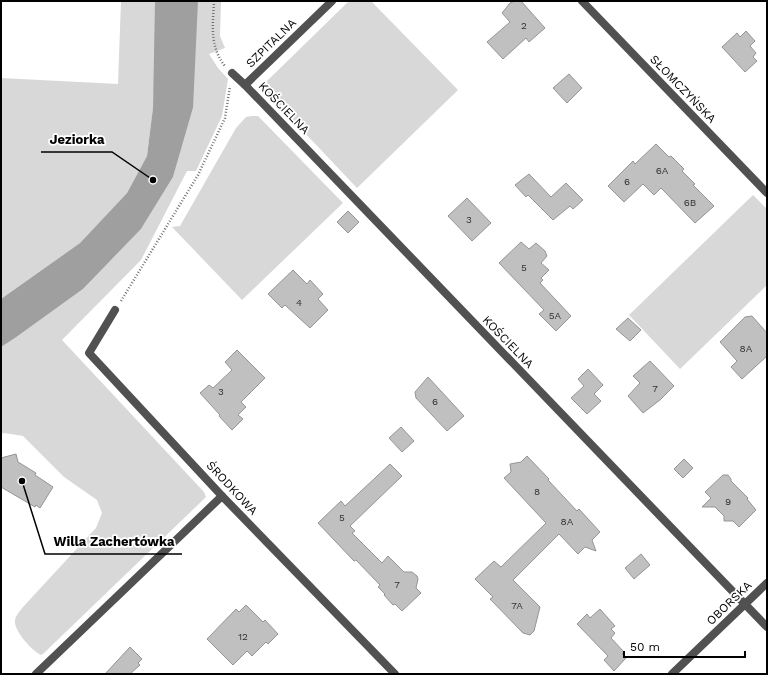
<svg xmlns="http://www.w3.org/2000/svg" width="768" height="675" viewBox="0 0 768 675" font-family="'Work Sans',sans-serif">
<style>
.green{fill:#d8d8d8}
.water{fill:#9f9f9f}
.building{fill:#c0c0c0;stroke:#959595}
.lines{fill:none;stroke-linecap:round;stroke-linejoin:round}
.path{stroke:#737373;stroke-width:2.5;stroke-dasharray:1 2;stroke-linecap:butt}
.minor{stroke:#515151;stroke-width:8}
.labels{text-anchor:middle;stroke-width:3.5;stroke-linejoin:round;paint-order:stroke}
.number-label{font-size:10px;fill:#303030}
.street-label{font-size:12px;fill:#000;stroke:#fff}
.leader{fill:none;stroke:#000;stroke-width:1.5}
.callout-dot{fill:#000;stroke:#fff;stroke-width:1.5}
.callout-label{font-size:13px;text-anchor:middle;font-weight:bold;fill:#000;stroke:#fff;stroke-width:3.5;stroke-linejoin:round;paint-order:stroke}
</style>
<rect width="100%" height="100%" fill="#fff"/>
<!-- green -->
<g class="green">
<path d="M121 1H221L220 36 225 48 209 54 218 68 228 79 222 116 196 171H187L141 260 62 340 204 492 206 497 44 653 41 655C32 651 14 631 15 621 15 616 20 611 23 607L96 528 102 513 97 500 64 477 23 436 4 433 1 434V347L15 338 83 289 141 229 173 177 193 108 154 87 153 109 147 156 127 193 80 243 1 299V78L118 84Z"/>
<polygon points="349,1 371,1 458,90 357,188 266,92 268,86 267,81"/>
<polygon points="252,116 258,116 343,203 242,300 172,227 180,226 236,128 246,117"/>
<polygon points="753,195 767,209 767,285 680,369 629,315"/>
</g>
<!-- water -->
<polygon class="water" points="155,1 198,1 193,108 173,177 141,229 83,289 15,338 1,347 1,299 80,243 127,193 147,156 153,108"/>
<!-- building -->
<g class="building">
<polygon points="515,1 521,1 545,28 529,42 526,38 503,59 487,42 510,22 502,13 510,3"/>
<polygon points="746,31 755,41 750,46 756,53 753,57 757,61 745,72 722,47 737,33 740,37"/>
<polygon points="569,74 582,88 567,103 553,88"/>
<polygon points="656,144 669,157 671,156 684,169 682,171 695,184 693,185 714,206 695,223 661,188 654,195 643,184 624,202 608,186 633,161 635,164"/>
<polygon points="529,174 551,197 566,183 583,200 573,209 570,206 553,220 528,195 526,197 515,185"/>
<polygon points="467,198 491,223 472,241 448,216"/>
<polygon points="348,211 359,222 348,233 337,222"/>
<polygon points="521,242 529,249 536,243 545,251 547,256 541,263 549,270 541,278 543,280 540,283 571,316 556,331 539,314 544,310 499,263"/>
<polygon points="293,270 307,284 310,280 323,294 318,299 328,310 310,328 285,305 282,308 268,294"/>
<polygon points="752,316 767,333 767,356 742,379 731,367 737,361 720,342 745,317"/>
<polygon points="628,318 641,330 630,341 616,329"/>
<polygon points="237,350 265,378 241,402 246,407 238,415 243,419 232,430 219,416 220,415 200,393 209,385 213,388 232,370 225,362"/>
<polygon points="650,361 674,386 660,400 643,413 628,396 640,383 633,376"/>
<polygon points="588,369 603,385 594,394 601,401 587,414 571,398 584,386 578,379"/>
<polygon points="428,377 464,416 447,431 416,398 415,392"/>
<polygon points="401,427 414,441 402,452 389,438"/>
<polygon points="16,454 18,462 36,473 35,475 53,487 40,508 36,505 35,507 1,487 1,458"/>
<polygon points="527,456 549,479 548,480 562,495 577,511 579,509 600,532 592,540 596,551 585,547 578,554 559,534 513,580 540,607 534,631 530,635 523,633 490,599 493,597 475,579 494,561 501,567 546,523 504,478 511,472 510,464 521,462"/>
<polygon points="684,459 693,468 683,478 674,469"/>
<polygon points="390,464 402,476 350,526 355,531 352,533 382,563 388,556 404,572 412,572 417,576 418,579 416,588 421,593 402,611 395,604 393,605 384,595 385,594 378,587 380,585 356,560 354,561 318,523 341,501 345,506"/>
<polygon points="723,475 728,475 731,479 731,481 748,498 747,499 756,510 739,527 733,521 724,521 724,516 715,507 702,507 711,498 705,492"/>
<polygon points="641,554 650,565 634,579 625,568"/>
<polygon points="246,605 263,622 265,620 278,634 268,644 266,642 252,656 247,651 233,665 207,639 236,609 239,612"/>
<polygon points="600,609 615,626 611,629 615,633 611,638 624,652 622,654 626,658 614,671 604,660 608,656 577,624 587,614 590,618"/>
<polygon points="130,647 142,659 138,663 140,665 130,674 105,674"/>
</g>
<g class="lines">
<!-- path -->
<g class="path">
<path d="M214 1C213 24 209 46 225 66"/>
<polyline points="121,301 198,175 225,118 230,86"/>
</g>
<!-- minor -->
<g class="minor">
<polyline points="582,1 767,193"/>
<polyline points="232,73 245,85 767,627"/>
<polyline points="245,85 332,1"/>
<polyline points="115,310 89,353 222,496 395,674"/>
<polyline points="36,674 222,496"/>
<polyline points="672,674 767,583"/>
</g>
</g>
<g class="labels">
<!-- number labels -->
<g class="number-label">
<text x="524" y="29">2</text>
<text x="662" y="174">6A</text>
<text x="627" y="185">6</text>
<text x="690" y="206">6B</text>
<text x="469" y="223">3</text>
<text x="524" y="271">5</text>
<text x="299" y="306">4</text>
<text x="555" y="319">5A</text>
<text x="746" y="352">8A</text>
<text x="655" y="392">7</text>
<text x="221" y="395">3</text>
<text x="435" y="405">6</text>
<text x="537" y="495">8</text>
<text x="728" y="505">9</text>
<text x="342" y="521">5</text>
<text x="567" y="525">8A</text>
<text x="397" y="588">7</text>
<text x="517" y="609">7A</text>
<text x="243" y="640">12</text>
</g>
<!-- street labels -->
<g class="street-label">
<text transform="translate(271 43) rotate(-44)" y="4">SZPITALNA</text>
<text transform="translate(683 89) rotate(46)" y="4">SŁOMCZYŃSKA</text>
<text transform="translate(284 108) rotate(46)" y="4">KOŚCIELNA</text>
<text transform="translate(508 342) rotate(46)" y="4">KOŚCIELNA</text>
<text transform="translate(232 488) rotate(47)" y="4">ŚRODKOWA</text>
<text transform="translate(729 603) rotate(-44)" y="4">OBORSKA</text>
</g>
</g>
<!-- callouts -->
<path class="leader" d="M153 180L112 152H41M22 481L45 554H182"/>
<g class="callout-dot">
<circle cx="153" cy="180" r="4"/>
<circle cx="22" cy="481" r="4"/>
</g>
<g class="callout-label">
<text x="77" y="144">Jeziorka</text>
<text x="114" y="546">Willa Zachertówka</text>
</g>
<!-- border -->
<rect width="768" height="675" fill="none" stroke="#000000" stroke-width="4"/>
<!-- scale -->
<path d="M624 651v6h121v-6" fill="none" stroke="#000000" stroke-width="2"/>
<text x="630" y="651" font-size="12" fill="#000000" stroke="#ffffff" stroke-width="3" paint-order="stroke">50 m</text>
</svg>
